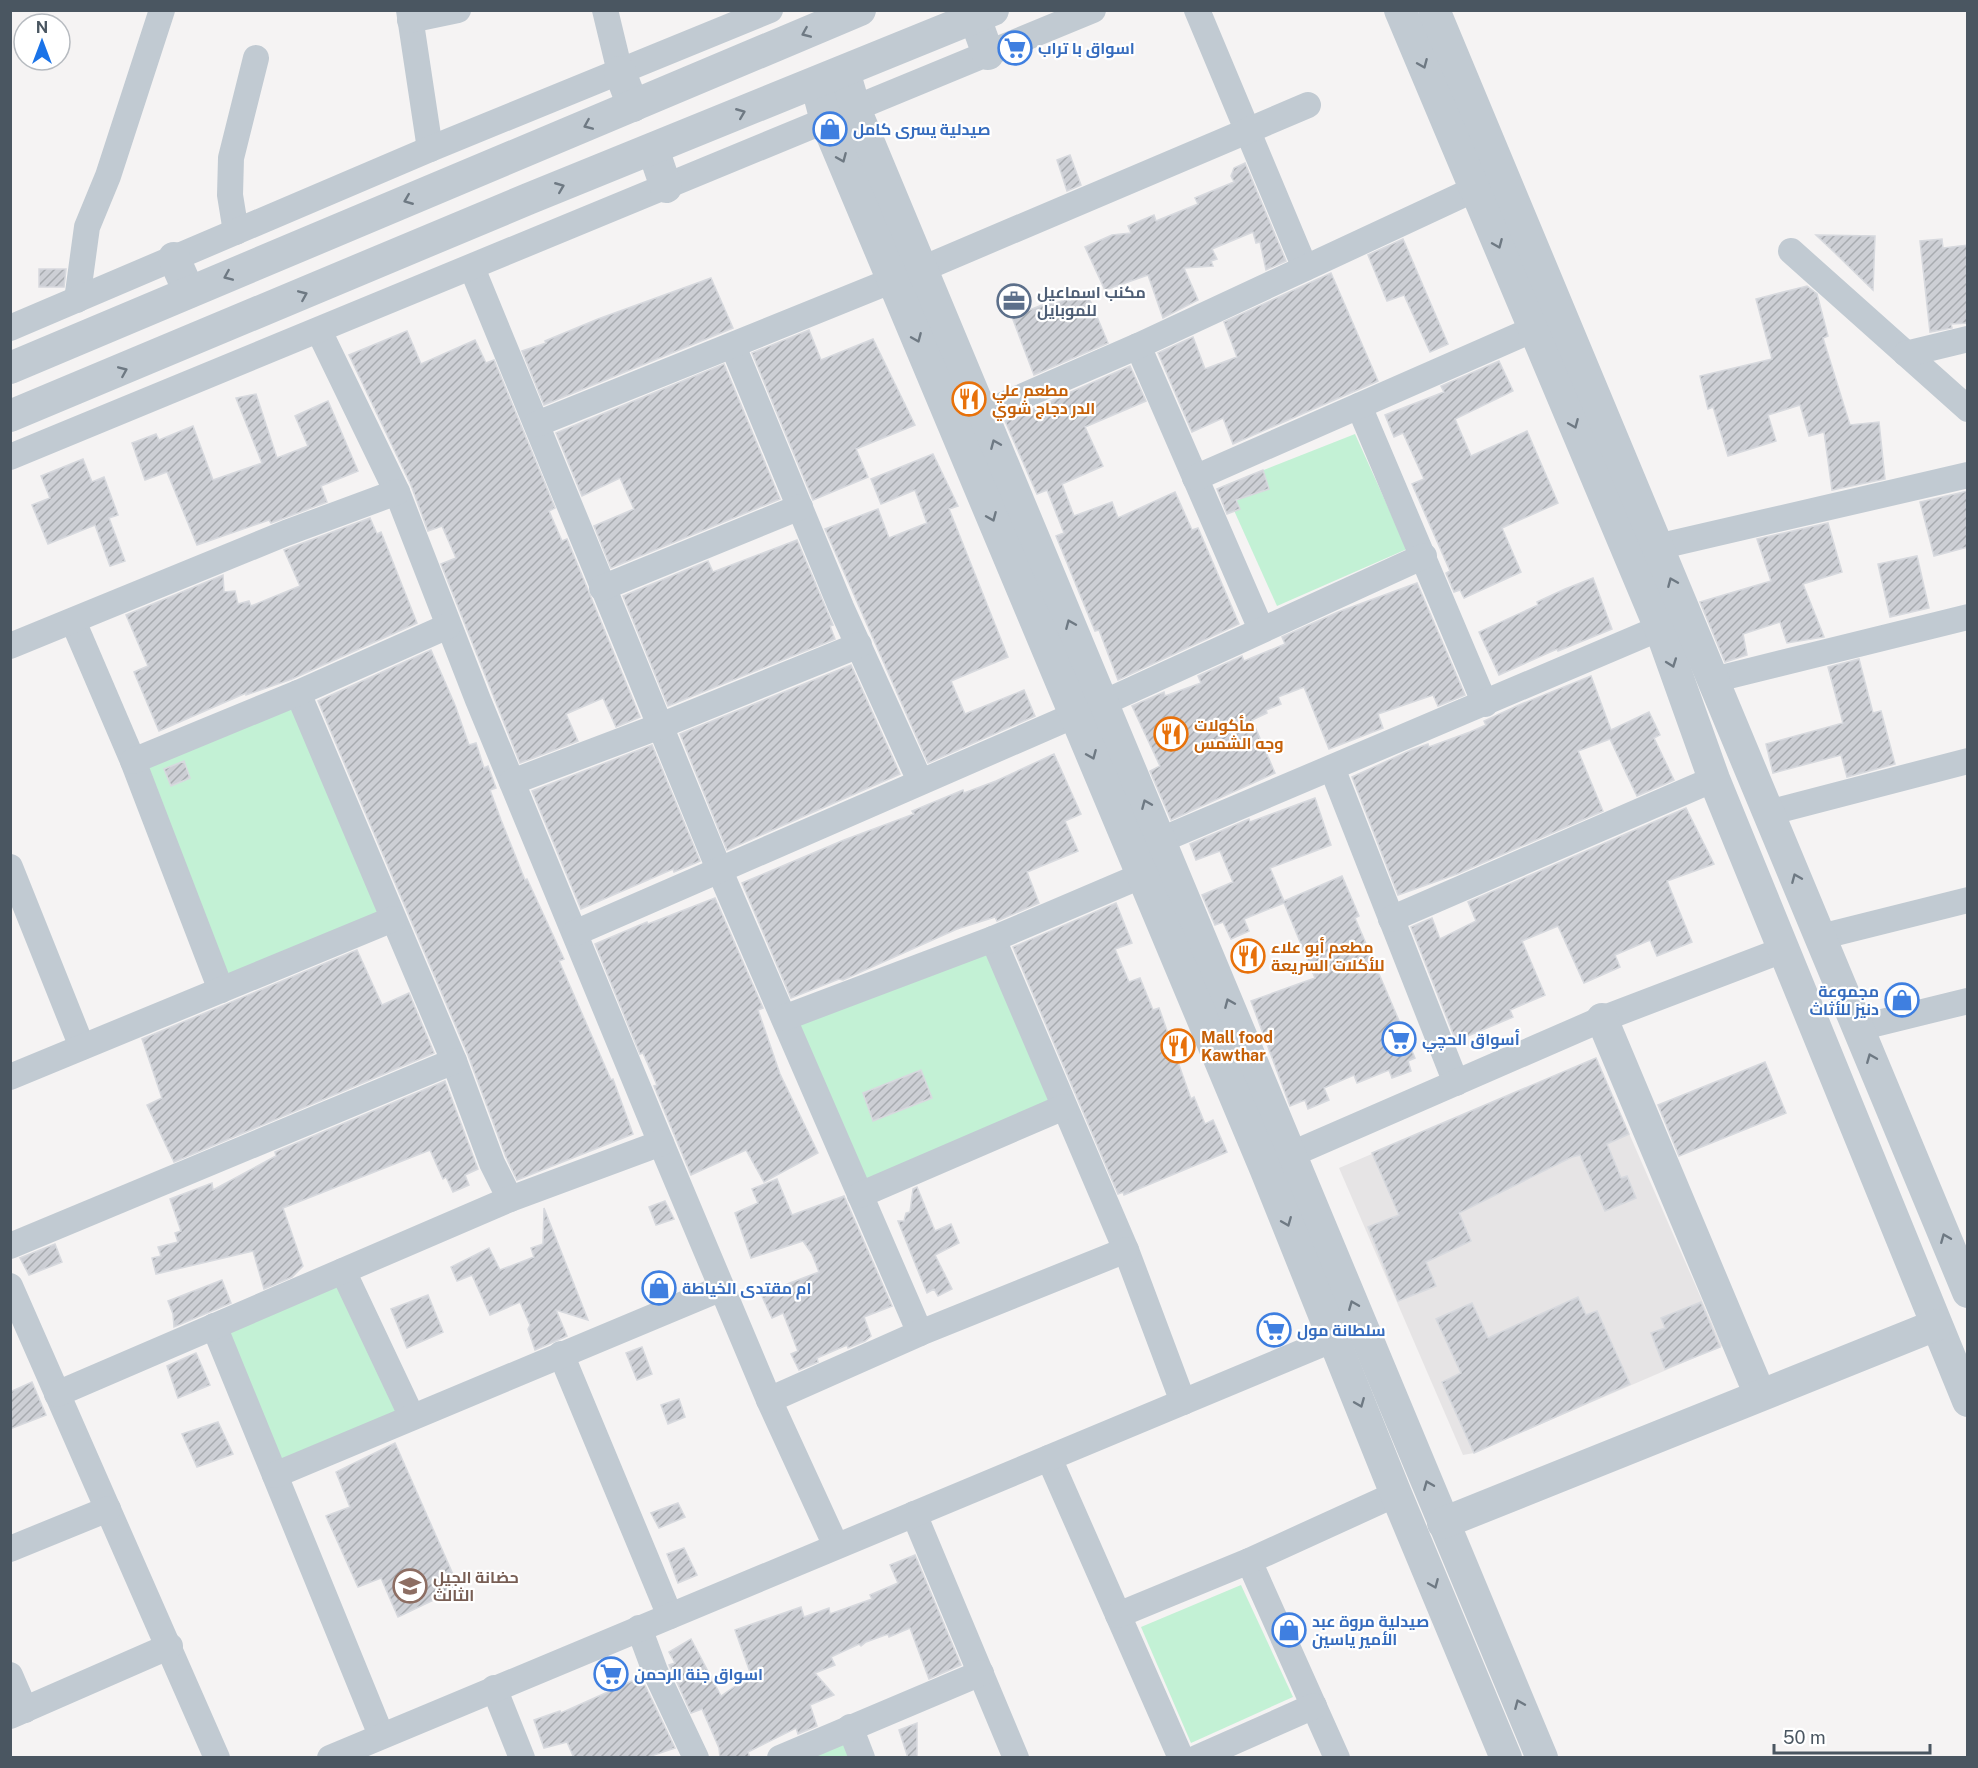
<svg xmlns="http://www.w3.org/2000/svg" width="1978" height="1768" viewBox="0 0 1978 1768" font-family="'Public Sans',Cairo,sans-serif">
<style>
.education{fill:#e6e4e5}
.garden{fill:#c3f1d5}
.building{fill:url(#building-hatch);stroke:#d7d9de;stroke-width:1.5}
.lines{fill:none;stroke-linecap:round;stroke-linejoin:round}
.minor{stroke:#c1cad2;stroke-width:26}
.tertiary{stroke:#c1cad2;stroke-width:32}
.oneway{stroke:#6e7983}
.labels{text-anchor:middle;stroke-width:4.5;stroke-linejoin:round;paint-order:stroke}
.shop-label{font-size:16px;font-weight:bold;fill:#366cbe;stroke:#fff;text-anchor:start}
.service-label{font-size:16px;font-weight:bold;fill:#4e5e75;stroke:#fff;text-anchor:start}
.food-label{font-size:16px;font-weight:bold;fill:#c56008;stroke:#fff;text-anchor:start}
.education-label{font-size:16px;font-weight:bold;fill:#785e54;stroke:#fff;text-anchor:start}
</style>
<defs>
<pattern id="building-hatch" width="6" height="6" patternUnits="userSpaceOnUse" patternTransform="scale(1.5)"><rect width="6" height="6" fill="#cdcfd5"/><path d="M-1 1l2-2M0 6l6-6M5 7l2-2" fill="none" stroke="#a8abb0"/></pattern>
</defs>
<rect width="100%" height="100%" fill="#f5f3f3"/>
<!-- education -->
<polygon class="education" points="1596,1058 1722,1346 1474,1453 1463,1455 1339,1168"/>
<!-- garden -->
<g class="garden">
<polygon points="1355,434 1407,549 1277,606 1223,486"/>
<polygon points="294,702 387,915 225,983 144,767"/>
<polygon points="983,944 1051,1105 864,1183 796,1023"/>
<polygon points="336,1284 397,1411 282,1461 226,1332"/>
<polygon points="1241,1585 1293,1697 1191,1743 1141,1627"/>
<polygon points="844,1740 851,1758 804,1758"/>
</g>
<!-- building -->
<g class="building">
<polygon points="1070,155 1081,185 1067,191 1057,160"/>
<polygon points="1245,163 1286,261 1266,270 1260,242 1256,243 1253,232 1212,249 1217,259 1211,261 1213,266 1184,268 1198,300 1163,318 1148,275 1105,290 1085,247 1112,235 1131,233 1128,226 1154,215 1156,221 1198,204 1195,198 1234,182 1231,176 1234,168"/>
<polygon points="1816,235 1875,236 1873,290 1834,252"/>
<polygon points="1403,239 1448,344 1430,352 1404,295 1387,301 1368,255"/>
<polygon points="1942,239 1943,248 1968,245 1968,323 1951,324 1952,328 1930,332 1920,241"/>
<polygon points="39,269 66,269 64,287 39,287"/>
<polygon points="1331,273 1378,381 1233,444 1223,418 1192,432 1158,353 1193,337 1205,369 1237,357 1224,322"/>
<polygon points="711,278 733,328 544,405 522,351 546,343 545,341 598,319"/>
<polygon points="1807,286 1817,294 1828,336 1823,338 1850,425 1879,422 1885,479 1832,490 1824,432 1809,436 1800,405 1768,415 1776,441 1728,456 1713,407 1708,409 1700,376 1772,359 1756,299"/>
<polygon points="1087,293 1108,343 1034,375 1012,317 1052,301 1053,304 1067,299 1068,301"/>
<polygon points="809,330 821,360 873,339 915,425 856,449 868,477 813,500 752,353"/>
<polygon points="407,331 421,364 475,340 486,363 494,360 555,508 549,511 562,541 567,539 640,717 616,727 603,698 566,714 578,741 520,763 441,564 456,558 442,526 428,531 411,485 349,355"/>
<polygon points="1499,361 1513,391 1455,419 1471,456 1527,431 1558,503 1502,528 1521,572 1464,598 1460,590 1454,592 1446,573 1450,571 1412,484 1424,479 1403,433 1394,437 1385,415 1444,392 1441,386"/>
<polygon points="724,364 780,499 611,568 594,526 634,509 620,478 582,496 556,433"/>
<polygon points="1130,366 1146,401 1085,427 1103,466 1062,484 1074,516 1112,502 1118,518 1175,492 1192,530 1198,528 1239,624 1118,680 1099,630 1095,631 1056,536 1064,533 1047,490 1037,494 1005,421"/>
<polygon points="256,394 277,458 308,446 295,416 328,401 358,471 321,486 327,502 271,523 269,520 197,545 167,472 145,480 132,443 156,434 159,440 193,426 213,480 262,463 236,398"/>
<polygon points="933,454 958,506 949,509 1008,657 951,681 965,714 1024,690 1035,716 928,763 825,529 878,509 889,538 927,523 915,490 881,504 871,479"/>
<polygon points="83,459 92,482 104,477 118,515 109,518 125,561 110,566 95,525 48,544 32,505 50,498 41,476"/>
<polygon points="1263,470 1269,489 1236,500 1240,509 1227,514 1217,489"/>
<polygon points="1968,491 1968,547 1934,556 1920,502"/>
<polygon points="370,518 377,534 381,532 417,623 292,679 246,695 246,693 159,731 134,672 148,666 126,615 223,575 224,592 235,591 238,604 249,601 251,606 300,586 284,550"/>
<polygon points="1828,523 1842,572 1803,584 1824,637 1787,643 1780,622 1743,634 1747,655 1725,662 1700,602 1771,581 1757,539"/>
<polygon points="797,540 833,625 830,626 835,639 668,706 623,596 708,561 713,572"/>
<polygon points="1917,556 1929,608 1890,617 1878,564"/>
<polygon points="1593,578 1612,629 1558,651 1557,649 1499,675 1479,632 1538,605 1537,602 1565,589"/>
<polygon points="1417,583 1465,695 1438,706 1433,695 1378,714 1383,728 1329,749 1304,687 1278,697 1281,704 1266,710 1267,713 1252,720 1275,773 1171,820 1150,771 1160,766 1132,706 1164,692 1165,696 1201,683 1198,676 1242,656 1244,661 1285,644 1282,637 1338,612"/>
<polygon points="431,650 455,705 469,745 476,743 484,768 488,766 496,788 490,790 501,820 525,880 527,879 564,959 559,961 611,1080 613,1079 633,1134 517,1180 506,1157 468,1055 318,701"/>
<polygon points="1859,659 1873,713 1881,711 1895,764 1847,777 1841,755 1773,773 1766,744 1843,723 1828,667"/>
<polygon points="851,665 900,774 727,850 680,734"/>
<polygon points="1591,676 1611,730 1649,712 1660,735 1654,738 1674,780 1637,796 1610,739 1578,751 1603,811 1457,874 1398,895 1352,777 1411,750 1428,744 1429,747 1470,732 1486,725 1484,721 1519,705"/>
<polygon points="652,745 700,861 674,872 673,869 581,909 532,791"/>
<polygon points="1054,754 1081,814 1065,821 1078,851 1027,872 1039,903 997,921 995,917 957,929 843,980 839,979 791,998 742,883 844,840 914,814 912,811 963,790 964,793 996,781"/>
<polygon points="184,761 190,778 171,786 164,769"/>
<polygon points="1315,798 1331,845 1270,868 1284,901 1342,876 1359,916 1355,918 1415,1058 1408,1061 1411,1071 1392,1078 1389,1070 1357,1083 1354,1075 1324,1088 1329,1100 1308,1109 1305,1100 1290,1106 1251,1001 1315,978 1284,903 1244,919 1249,931 1231,939 1223,922 1215,925 1202,895 1233,882 1220,851 1196,860 1190,844 1249,819 1250,822"/>
<polygon points="1686,808 1714,864 1667,881 1692,942 1657,956 1650,940 1615,955 1620,967 1584,983 1558,926 1522,941 1545,995 1510,1010 1513,1017 1456,1041 1411,927 1432,918 1440,939 1476,921 1468,902"/>
<polygon points="715,898 763,1008 758,1010 780,1074 818,1153 764,1182 746,1150 691,1175 654,1086 657,1085 643,1053 640,1054 595,944 647,922 648,924"/>
<polygon points="1116,903 1132,943 1115,949 1129,982 1140,978 1153,1010 1159,1008 1191,1099 1194,1097 1205,1124 1213,1120 1227,1152 1124,1195 1123,1192 1118,1194 1013,947"/>
<polygon points="357,950 382,1005 409,993 434,1053 174,1162 147,1105 162,1098 142,1039"/>
<polygon points="1596,1058 1629,1134 1607,1144 1621,1178 1627,1176 1636,1198 1605,1211 1580,1155 1572,1157 1459,1213 1471,1241 1426,1262 1436,1286 1398,1301 1368,1227 1399,1215 1372,1153"/>
<polygon points="1765,1062 1786,1113 1679,1156 1658,1105"/>
<polygon points="921,1070 932,1098 873,1121 863,1093"/>
<polygon points="445,1081 478,1169 465,1175 469,1185 453,1192 446,1177 443,1179 430,1150 283,1208 303,1266 292,1277 264,1289 253,1251 156,1274 152,1258 161,1256 158,1247 178,1242 175,1233 181,1231 170,1199 212,1183 213,1190 276,1156 275,1152"/>
<polygon points="777,1179 792,1215 844,1196 892,1306 864,1317 871,1336 865,1341 848,1348 847,1345 817,1358 818,1362 799,1370 791,1354 798,1351 783,1313 772,1318 761,1294 819,1272 812,1254 803,1241 751,1258 735,1213 758,1203 752,1189"/>
<polygon points="917,1187 935,1231 951,1224 959,1243 935,1255 952,1289 938,1296 934,1289 927,1293 898,1221 904,1221 906,1213 910,1212 913,1189"/>
<polygon points="665,1201 674,1219 656,1225 649,1207"/>
<polygon points="544,1208 588,1320 556,1310 567,1336 535,1350 528,1329 530,1325 520,1302 490,1315 472,1275 457,1281 451,1267 489,1248 500,1270 534,1257 531,1248 543,1244"/>
<polygon points="55,1244 62,1262 29,1275 20,1258"/>
<polygon points="222,1280 231,1303 174,1327 173,1314 168,1301"/>
<polygon points="428,1295 443,1332 407,1348 391,1309"/>
<polygon points="1578,1297 1586,1315 1597,1311 1630,1384 1474,1453 1442,1382 1461,1373 1436,1319 1472,1303 1488,1338"/>
<polygon points="1701,1302 1720,1347 1665,1369 1651,1333 1665,1328 1661,1318"/>
<polygon points="642,1347 652,1374 637,1380 626,1353"/>
<polygon points="196,1353 210,1385 178,1398 167,1366"/>
<polygon points="32,1382 46,1415 10,1429 10,1392"/>
<polygon points="679,1399 685,1417 668,1424 661,1405"/>
<polygon points="218,1422 233,1454 197,1467 182,1434"/>
<polygon points="395,1443 459,1588 398,1617 381,1578 358,1587 326,1516 350,1507 336,1472"/>
<polygon points="678,1503 685,1517 659,1528 651,1513"/>
<polygon points="684,1548 697,1575 678,1583 667,1554"/>
<polygon points="915,1555 961,1665 929,1679 910,1628 889,1637 888,1634 866,1642 861,1646 859,1644 831,1657 835,1665 815,1673 834,1695 810,1705 817,1726 798,1734 796,1728 748,1752 750,1758 720,1758 719,1748 702,1709 691,1713 669,1665 675,1663 669,1652 691,1639 721,1696 751,1675 735,1630 801,1607 804,1617 829,1608 830,1614 872,1599 870,1595 898,1583 890,1565"/>
<polygon points="641,1677 675,1748 645,1758 574,1758 567,1742 544,1748 534,1720 560,1711 561,1713"/>
<polygon points="917,1723 917,1758 908,1758 899,1730"/>
</g>
<g class="lines">
<!-- minor -->
<g class="minor">
<polyline points="409,10 430,149"/>
<polyline points="605,10 620,72"/>
<polyline points="1197,10 1305,268"/>
<polyline points="410,20 458,10"/>
<polyline points="236,232 230,195 231,158 256,58"/>
<polyline points="1791,251 1968,409"/>
<polyline points="472,268 719,869 920,1333"/>
<polyline points="922,269 1308,105"/>
<polyline points="77,300 87,227 108,176 162,10"/>
<polyline points="10,328 430,149 770,10"/>
<polyline points="319,331 397,492 478,700 661,1143 769,1400 836,1546"/>
<polyline points="733,346 841,607 920,781"/>
<polyline points="1138,346 1261,629"/>
<polyline points="1906,354 1968,339"/>
<polyline points="1359,406 1485,704"/>
<polyline points="982,414 1138,346 1475,189"/>
<polyline points="537,424 893,280"/>
<polyline points="10,457 1093,10"/>
<polyline points="1195,478 1534,329"/>
<polyline points="1657,547 1968,475"/>
<polyline points="602,588 800,507"/>
<polyline points="73,621 133,761 221,990"/>
<polyline points="10,646 286,533 397,492"/>
<polyline points="1713,680 1968,617"/>
<polyline points="298,693 454,1061 492,1163 510,1199"/>
<polyline points="1103,703 1424,556"/>
<polyline points="133,761 298,693 448,626"/>
<polyline points="1332,768 1456,1083"/>
<polyline points="512,782 660,726 859,645"/>
<polyline points="1768,813 1968,761"/>
<polyline points="1161,840 1660,628"/>
<polyline points="10,867 82,1047"/>
<polyline points="1391,919 1714,779"/>
<polyline points="575,933 1075,715"/>
<polyline points="1820,937 1968,900"/>
<polyline points="993,939 1126,1250 1183,1402"/>
<polyline points="784,1018 993,939 1143,875"/>
<polyline points="1858,1028 1968,1001"/>
<polyline points="10,1077 393,919"/>
<polyline points="1292,1154 1602,1019 1783,950"/>
<polyline points="860,1195 1064,1107"/>
<polyline points="10,1246 454,1061"/>
<polyline points="343,1271 412,1417"/>
<polyline points="10,1286 217,1758"/>
<polyline points="214,1326 381,1735"/>
<polyline points="561,1354 670,1616"/>
<polyline points="57,1394 510,1199 661,1143"/>
<polyline points="769,1400 920,1333 1126,1250"/>
<polyline points="1049,1458 1181,1758"/>
<polyline points="275,1475 722,1288"/>
<polyline points="914,1514 1016,1758"/>
<polyline points="10,1549 108,1509"/>
<polyline points="1249,1561 1337,1758"/>
<polyline points="1118,1615 1249,1561 1396,1494"/>
<polyline points="639,1628 655,1671 696,1758"/>
<polyline points="10,1675 25,1710"/>
<polyline points="494,1688 522,1758"/>
<polyline points="10,1716 170,1646"/>
<polyline points="850,1727 862,1758"/>
<polyline points="330,1758 1334,1339"/>
<polyline points="780,1758 981,1673"/>
<polyline points="1197,1758 1314,1706"/>
</g>
<!-- tertiary -->
<g class="tertiary">
<polyline points="1400,10 1660,628 1714,779 1968,1401"/>
<polyline points="1434,10 1968,1292"/>
<polyline points="975,18 988,54"/>
<polyline points="844,71 855,109 1542,1758"/>
<polyline points="620,72 633,106"/>
<polyline points="816,83 826,121 1265,1168 1396,1494 1506,1758"/>
<polyline points="653,149 666,187"/>
<polyline points="174,258 189,292"/>
<polyline points="10,368 860,10"/>
<polyline points="10,416 528,199 993,10"/>
<polyline points="1602,1019 1760,1395"/>
<polyline points="1443,1523 1936,1325"/>
</g>
</g>
<!-- one-way arrows -->
<defs><path id="oneway-chevron" d="M-2-3.5L2.5 0L-2 3.5" fill="none" stroke-width="1.6" stroke-linecap="round" stroke-linejoin="round" transform="scale(1.5)"/></defs>
<g class="oneway">
<use href="#oneway-chevron" transform="translate(806 33) rotate(157)"/>
<use href="#oneway-chevron" transform="translate(1423 64) rotate(67)"/>
<use href="#oneway-chevron" transform="translate(741 113) rotate(-22)"/>
<use href="#oneway-chevron" transform="translate(588 125) rotate(157)"/>
<use href="#oneway-chevron" transform="translate(842 158) rotate(67)"/>
<use href="#oneway-chevron" transform="translate(560 187) rotate(-22)"/>
<use href="#oneway-chevron" transform="translate(408 200) rotate(158)"/>
<use href="#oneway-chevron" transform="translate(1498 244) rotate(67)"/>
<use href="#oneway-chevron" transform="translate(228 276) rotate(157)"/>
<use href="#oneway-chevron" transform="translate(303 295) rotate(-23)"/>
<use href="#oneway-chevron" transform="translate(917 338) rotate(67)"/>
<use href="#oneway-chevron" transform="translate(123 371) rotate(-23)"/>
<use href="#oneway-chevron" transform="translate(1574 424) rotate(67)"/>
<use href="#oneway-chevron" transform="translate(995 444) rotate(-113)"/>
<use href="#oneway-chevron" transform="translate(992 517) rotate(67)"/>
<use href="#oneway-chevron" transform="translate(1672 582) rotate(-113)"/>
<use href="#oneway-chevron" transform="translate(1070 624) rotate(-113)"/>
<use href="#oneway-chevron" transform="translate(1672 663) rotate(70)"/>
<use href="#oneway-chevron" transform="translate(1092 755) rotate(67)"/>
<use href="#oneway-chevron" transform="translate(1146 804) rotate(-113)"/>
<use href="#oneway-chevron" transform="translate(1796 878) rotate(-113)"/>
<use href="#oneway-chevron" transform="translate(1229 1003) rotate(-113)"/>
<use href="#oneway-chevron" transform="translate(1871 1058) rotate(-112)"/>
<use href="#oneway-chevron" transform="translate(1287 1222) rotate(68)"/>
<use href="#oneway-chevron" transform="translate(1945 1238) rotate(-112)"/>
<use href="#oneway-chevron" transform="translate(1353 1305) rotate(-112)"/>
<use href="#oneway-chevron" transform="translate(1360 1403) rotate(68)"/>
<use href="#oneway-chevron" transform="translate(1428 1485) rotate(-112)"/>
<use href="#oneway-chevron" transform="translate(1434 1584) rotate(67)"/>
<use href="#oneway-chevron" transform="translate(1519 1704) rotate(-113)"/>
</g>
<!-- icons -->
<defs>
<symbol id="supermarket-ring" viewBox="-11 -11 22 22"><circle r="9.5" fill="#fff" stroke="#3f7fe0" stroke-width="1.5"/><path d="M-6-5.5h2.5l.6 2H6L4.5 2H-2.5L-4.4-4H-6ZM-1.5 3.2a1.3 1.3 0 1 0 .1 0ZM3 3.2a1.3 1.3 0 1 0 .1 0Z" fill="#3f7fe0"/></symbol>
<symbol id="shop-ring" viewBox="-11 -11 22 22"><circle r="9.5" fill="#fff" stroke="#3f7fe0" stroke-width="1.5"/><path d="M-5-2.5h2.3a2.7 3.5 0 0 1 5.4 0H5L5.5 6h-11ZM-1.5-2.5h3a1.5 2.3 0 0 0-3 0Z" fill="#3f7fe0"/></symbol>
<symbol id="office-ring" viewBox="-11 -11 22 22"><circle r="9.5" fill="#fff" stroke="#5c6f8a" stroke-width="1.5"/><path d="M-6-3h4V-5.5h4V-3h4V5H-6ZM-1-4.5V-3h2v-1.5ZM-6 0V1H6V0Z" fill="#5c6f8a"/></symbol>
<symbol id="restaurant-ring" viewBox="-11 -11 22 22"><circle r="9.5" fill="#fff" stroke="#e8710a" stroke-width="1.5"/><path d="M-5-6h1v4h1v-4h1v4h1v-4h1v5L-1.5 .5V6h-2V.5L-5-1ZM5-6V6H3V1.5H1.5Q1.5-4 5-6Z" fill="#e8710a"/></symbol>
<symbol id="school-ring" viewBox="-11 -11 22 22"><circle r="9.5" fill="#fff" stroke="#8d6e63" stroke-width="1.5"/><path d="M0-5L7-2L0 1L-7-2ZM-4 1L0 2.5L4 1V4Q0 6-4 4Z" fill="#8d6e63"/></symbol>
</defs>
<g fill-rule="evenodd">
<use href="#supermarket-ring" x="996" y="29" width="38" height="38"/>
<use href="#shop-ring" x="811" y="110" width="38" height="38"/>
<use href="#office-ring" x="995" y="282" width="38" height="38"/>
<use href="#restaurant-ring" x="950" y="380" width="38" height="38"/>
<use href="#restaurant-ring" x="1152" y="715" width="38" height="38"/>
<use href="#restaurant-ring" x="1229" y="937" width="38" height="38"/>
<use href="#shop-ring" x="1883" y="981" width="38" height="38"/>
<use href="#supermarket-ring" x="1380" y="1020" width="38" height="38"/>
<use href="#restaurant-ring" x="1159" y="1027" width="38" height="38"/>
<use href="#shop-ring" x="640" y="1269" width="38" height="38"/>
<use href="#supermarket-ring" x="1255" y="1311" width="38" height="38"/>
<use href="#school-ring" x="391" y="1567" width="38" height="38"/>
<use href="#shop-ring" x="1270" y="1611" width="38" height="38"/>
<use href="#supermarket-ring" x="592" y="1655" width="38" height="38"/>
</g>
<g class="labels">
<!-- shop labels -->
<g class="shop-label">
<text x="1038" y="54">اسواق با تراب</text>
<text x="853" y="135">صيدلية يسرى كامل</text>
<text x="1879" y="997" text-anchor="end">مجموعة<tspan x="1879" dy="18">دنيز للأثاث</tspan></text>
<text x="1422" y="1045">أسواق الحچي</text>
<text x="682" y="1294">ام مقتدى الخياطة</text>
<text x="1297" y="1336">سلطانة مول</text>
<text x="1312" y="1627">صيدلية مروة عبد<tspan x="1312" dy="18">الأمير ياسين</tspan></text>
<text x="634" y="1680">اسواق جنة الرحمن</text>
</g>
<!-- service labels -->
<g class="service-label">
<text x="1037" y="298">مكنب اسماعيل<tspan x="1037" dy="18">للموبايل</tspan></text>
</g>
<!-- food labels -->
<g class="food-label">
<text x="992" y="396">مطعم علي<tspan x="992" dy="18">الدر دجاج شوي</tspan></text>
<text x="1194" y="731">مأكولات<tspan x="1194" dy="18">وجه الشمس</tspan></text>
<text x="1271" y="953">مطعم أبو علاء<tspan x="1271" dy="18">للأكلات السريعة</tspan></text>
<text x="1201" y="1043">Mall food<tspan x="1201" dy="18">Kawthar</tspan></text>
</g>
<!-- education labels -->
<g class="education-label">
<text x="433" y="1583">حضانة الجيل<tspan x="433" dy="18">الثالث</tspan></text>
</g>
</g>
<!-- border -->
<rect width="1978" height="1768" fill="none" stroke="#4a5661" stroke-width="24"/>
<!-- north arrow -->
<g transform="translate(42 42)"><circle r="28" fill="#ffffff" stroke="#b7bbc0" stroke-width="1.5"/>
<path d="M0-4.5L10 22L0 15L-10 22Z" fill="#1a73e8"/>
<text y="-9" font-size="16" font-weight="bold" text-anchor="middle" fill="#4a5661">N</text>
</g>
<!-- scale -->
<path d="M1774 1744v9h156v-9" fill="none" stroke="#4a5661" stroke-width="3"/>
<text x="1783" y="1744" font-size="18" fill="#4a5661" stroke="#ffffff" stroke-width="4.5" paint-order="stroke">50 m</text>
</svg>
